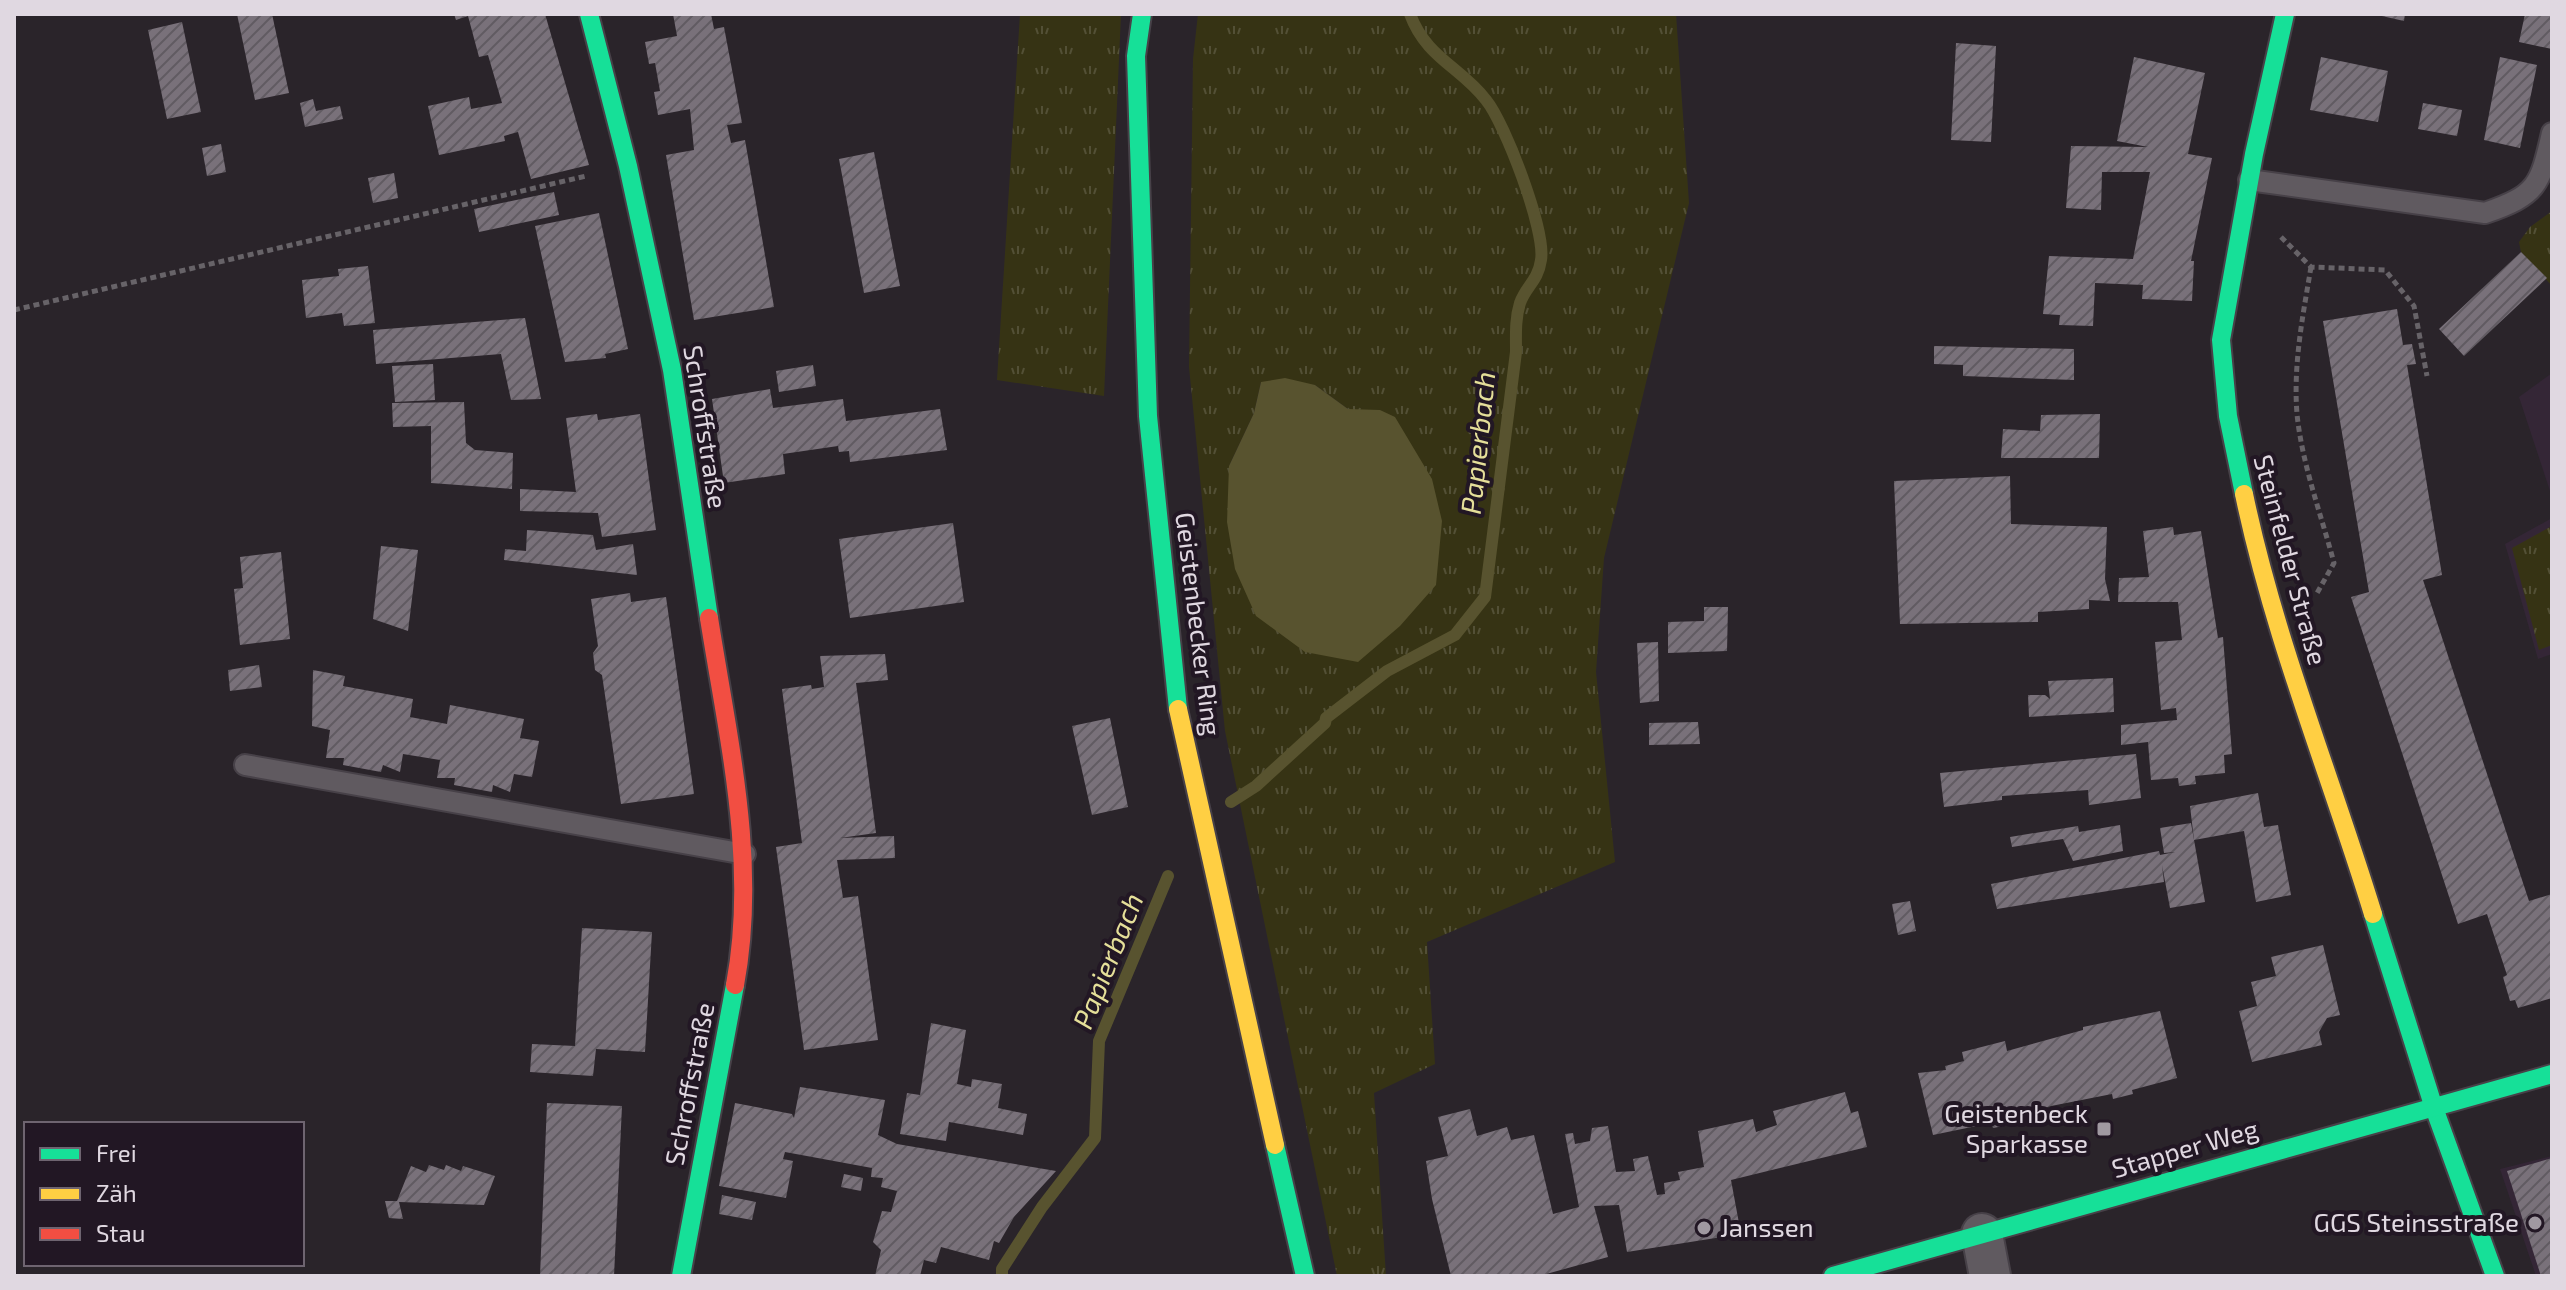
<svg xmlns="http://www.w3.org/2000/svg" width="2566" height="1290" viewBox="0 0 2566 1290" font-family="'Exo 2',sans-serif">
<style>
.built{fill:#342636}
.grass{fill:url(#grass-tufts);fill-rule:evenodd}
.water{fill:#58532f}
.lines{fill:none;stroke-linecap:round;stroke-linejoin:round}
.stream{stroke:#58532f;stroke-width:12}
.building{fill:url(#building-hatch)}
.lane-casing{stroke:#474148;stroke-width:24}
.street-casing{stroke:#474148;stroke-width:44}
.fast-casing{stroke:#474148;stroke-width:22}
.slow-casing{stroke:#474148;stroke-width:22}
.jam-casing{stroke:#474148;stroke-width:22}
.path{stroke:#676368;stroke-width:5;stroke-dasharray:6 4;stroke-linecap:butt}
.lane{stroke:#605a60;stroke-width:20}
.street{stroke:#605a60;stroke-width:40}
.fast{stroke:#16e098;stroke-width:18}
.slow{stroke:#ffcf43;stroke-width:18}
.jam{stroke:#f24e42;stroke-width:18}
.poi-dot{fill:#a099a1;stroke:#221724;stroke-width:3}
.labels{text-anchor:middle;stroke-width:8;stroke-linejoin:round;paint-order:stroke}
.street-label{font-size:26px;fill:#e0d8e1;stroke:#221724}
.poi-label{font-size:26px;fill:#e0d8e1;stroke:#221724;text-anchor:end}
.water-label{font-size:28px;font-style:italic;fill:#e5df99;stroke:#221724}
</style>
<defs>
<pattern id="grass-tufts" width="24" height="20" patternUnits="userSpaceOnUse" patternTransform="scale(2)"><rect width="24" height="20" fill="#363314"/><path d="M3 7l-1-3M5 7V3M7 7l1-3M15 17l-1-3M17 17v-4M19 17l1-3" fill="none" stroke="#535036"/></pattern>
<pattern id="building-hatch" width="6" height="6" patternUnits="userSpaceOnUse" patternTransform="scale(2)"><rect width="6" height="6" fill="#79717a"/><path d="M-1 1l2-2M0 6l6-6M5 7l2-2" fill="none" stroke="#615b62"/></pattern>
</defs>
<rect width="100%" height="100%" fill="#2a242a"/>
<!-- built -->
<g class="built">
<polygon points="2552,373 2552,497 2519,397"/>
<polygon points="2552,518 2552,654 2538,659 2505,544"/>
<polygon points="2552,1156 2552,1276 2536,1276 2500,1169"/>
</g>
<!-- grass -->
<g class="grass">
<polygon points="1020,14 1121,14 1104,396 997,380"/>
<path d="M1198 14H1676L1689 203 1604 558 1596 672 1615 862 1427 942 1435 1064 1374 1093 1386 1276H1337L1225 731 1189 367 1193 59ZM1261 382 1315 385 1348 409 1229 466 1254 413Z"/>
<polygon points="2552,211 2552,286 2521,252 2519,242 2530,227"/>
<polygon points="2552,526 2552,645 2539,650 2512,548"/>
</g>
<!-- water -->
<polygon class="water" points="1285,378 1315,385 1348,409 1380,410 1395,417 1432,479 1442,521 1436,585 1400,626 1358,662 1305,652 1256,616 1235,569 1227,522 1229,466 1254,413 1261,382"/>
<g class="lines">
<!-- stream -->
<g class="stream">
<path d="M1231 802 1256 786 1325 723 1326 718 1387 671 1455 635 1485 597 1516 352C1516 335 1515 319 1520 303 1526 286 1538 281 1541 260 1546 231 1505 123 1486 100 1461 67 1426 58 1410 14"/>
<polyline points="1002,1276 1002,1269 1042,1207 1095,1138 1099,1041 1168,876"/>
</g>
</g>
<!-- building -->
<g class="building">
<polygon points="237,14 272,14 289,93 255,100"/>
<polygon points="454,14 545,14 589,165 531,179 518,132 504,136 505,141 439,155 428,106 469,97 471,109 502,103 488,55 479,57 468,16 456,20"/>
<polygon points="673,14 711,14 714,29 724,27 742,123 727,125 731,143 745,140 774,307 694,320 666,155 694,150 690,109 658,115 654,92 660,91 655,63 649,64 645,42 677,36"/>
<polygon points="2373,14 2405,14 2404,21"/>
<polygon points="2525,14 2552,14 2552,49 2519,42"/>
<polygon points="182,22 201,112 167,119 148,30"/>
<polygon points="1956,43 1996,46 1991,142 1951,140"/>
<polygon points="2134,57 2205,73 2188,154 2212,158 2191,261 2194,261 2192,301 2142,299 2143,285 2095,283 2093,326 2059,325 2060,315 2043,314 2049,256 2133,259 2150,172 2102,172 2101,210 2066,208 2071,146 2148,147 2117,141"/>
<polygon points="2321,57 2388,71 2378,122 2310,110"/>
<polygon points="2500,57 2537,65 2520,148 2484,140"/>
<polygon points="313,99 316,111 340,106 343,119 305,127 300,103"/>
<polygon points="2423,103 2462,110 2457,136 2418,129"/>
<polygon points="221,144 226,172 207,176 202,148"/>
<polygon points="874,152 900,286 864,293 839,159"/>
<polygon points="394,173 398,198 373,203 368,178"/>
<polygon points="554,192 559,215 479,232 474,209"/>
<polygon points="599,213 628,349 605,354 606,358 565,362 535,226"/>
<polygon points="2521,252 2547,278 2464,356 2439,329"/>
<polygon points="368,266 375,323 344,326 342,313 306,318 302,280 339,276 338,269"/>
<polygon points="2397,309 2403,345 2412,344 2416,364 2407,365 2442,575 2423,580 2529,901 2552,894 2552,998 2518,1008 2515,1000 2510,1001 2503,977 2507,975 2487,914 2458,924 2351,597 2369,592 2323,321"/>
<polygon points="525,318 541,399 511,400 501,354 376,364 373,330"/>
<polygon points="1934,346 2074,349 2074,380 1963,376 1963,365 1934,364"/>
<polygon points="433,364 435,400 395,402 392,366"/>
<polygon points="813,365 816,386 779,392 776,371"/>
<polygon points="770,389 773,408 843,399 846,421 940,409 947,450 850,462 849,451 839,452 838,446 783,454 785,474 724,483 712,399"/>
<polygon points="464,402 466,443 475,450 513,453 512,489 431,483 431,426 393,427 392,403"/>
<polygon points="597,414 598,420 640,414 656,530 602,537 598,513 520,511 520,489 576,492 566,418"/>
<polygon points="2100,414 2099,458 2001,458 2003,429 2040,431 2041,415"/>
<polygon points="2010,476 2011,524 2107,527 2105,579 2110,601 2089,600 2089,609 2038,612 2038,622 1900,624 1894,481"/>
<polygon points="953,523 964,602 850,618 839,539"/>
<polygon points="2173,527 2174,535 2201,531 2218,638 2223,637 2232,754 2224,755 2225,773 2195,776 2196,784 2179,786 2178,778 2151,780 2148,742 2121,745 2121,725 2177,720 2176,708 2161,710 2155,642 2182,640 2178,602 2118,602 2119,578 2149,577 2143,531"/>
<polygon points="527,530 593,535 596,550 633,544 637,575 504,560 505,549 526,551"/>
<polygon points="381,546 418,550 408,631 373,619"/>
<polygon points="281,552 290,639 240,645 234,589 243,588 240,557"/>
<polygon points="630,593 631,602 666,597 694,794 621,804 602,675 595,670 593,653 598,646 591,599"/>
<polygon points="1704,607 1728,607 1727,651 1668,653 1668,622 1704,621"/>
<polygon points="1658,642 1659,701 1640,703 1637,643"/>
<polygon points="885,654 888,680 856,683 876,833 840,838 894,836 895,858 837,860 843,898 858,896 878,1040 804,1050 776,847 802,843 782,689 811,685 812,689 824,687 820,656"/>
<polygon points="259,665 262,687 230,691 228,670"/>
<polygon points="313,670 345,676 343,686 413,699 410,717 447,724 450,705 524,719 520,738 539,741 532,777 514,774 510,792 493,785 492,792 454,785 455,778 437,778 440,760 403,754 400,772 383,765 381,772 343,765 344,758 326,758 330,730 312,726"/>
<polygon points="2113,678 2114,712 2029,717 2028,695 2045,695 2050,699 2048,681"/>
<polygon points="1110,718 1128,807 1092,815 1072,726"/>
<polygon points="1698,722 1700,744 1649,745 1649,723"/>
<polygon points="2136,754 2141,798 2089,805 2088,790 2002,796 2002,800 1944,807 1940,773"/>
<polygon points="2258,793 2264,827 2278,825 2291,895 2256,902 2244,831 2194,840 2190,806"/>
<polygon points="2191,823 2205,902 2170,908 2162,865 2164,882 1997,909 1991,884 2159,851 2160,855 2175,852 2164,853 2160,828"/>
<polygon points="2120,825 2123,851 2073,861 2063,839 2012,847 2010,837 2078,826 2079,832"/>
<polygon points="1910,901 1916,931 1898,935 1892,904"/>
<polygon points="582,928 652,932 645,1052 596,1049 593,1076 530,1072 532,1044 575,1046"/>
<polygon points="2323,945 2340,1015 2327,1018 2319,1032 2322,1045 2252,1062 2239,1011 2257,1006 2251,982 2276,976 2271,957"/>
<polygon points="2160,1011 2177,1078 2132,1090 2133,1094 2113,1099 2112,1094 2051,1106 2013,1118 2014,1124 1993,1128 1991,1123 1933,1135 1918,1073 1946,1070 1945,1066 1964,1061 1962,1052 2005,1041 2007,1051 2083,1030 2083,1027"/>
<polygon points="931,1023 966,1030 957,1084 971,1087 972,1079 1002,1084 998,1108 1027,1114 1023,1135 949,1122 946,1141 900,1134 907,1093 920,1095"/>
<polygon points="800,1087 885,1100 878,1135 897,1144 1056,1171 1014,1217 999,1243 994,1241 989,1260 941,1247 936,1263 924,1260 920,1276 875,1276 881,1250 873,1242 882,1211 891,1212 897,1191 881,1187 883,1178 871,1177 872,1168 785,1152 783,1159 793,1161 786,1198 719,1186 735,1103 792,1114 794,1118"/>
<polygon points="1845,1092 1851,1113 1858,1111 1867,1147 1731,1180 1741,1234 1627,1252 1619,1205 1594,1206 1608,1257 1539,1276 1451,1276 1432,1199 1426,1161 1448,1156 1438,1117 1470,1109 1477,1136 1507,1127 1511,1140 1534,1135 1553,1214 1579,1207 1565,1134 1573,1133 1575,1144 1590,1141 1592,1128 1608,1126 1616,1172 1635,1171 1633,1159 1648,1156 1657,1195 1665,1194 1664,1183 1680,1180 1678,1172 1704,1167 1698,1131 1753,1119 1756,1132 1777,1125 1773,1111"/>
<polygon points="547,1103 622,1106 614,1276 540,1276"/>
<polygon points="2552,1158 2552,1276 2541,1276 2507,1171"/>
<polygon points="429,1165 444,1170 446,1165 461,1171 463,1166 495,1176 484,1205 399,1202 403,1219 389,1218 385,1201 397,1201 411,1166 426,1172"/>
<polygon points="844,1174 863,1178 861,1191 841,1187"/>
<polygon points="722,1195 756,1202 752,1220 719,1214"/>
</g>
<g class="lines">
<defs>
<g id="lane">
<path d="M2249 180 2485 213C2537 195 2540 186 2552 133"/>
<polyline points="245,765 745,854"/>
</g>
<polyline id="street" points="1982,1234 1990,1276"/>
<g id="fast">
<polyline points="589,14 628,166 672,370 709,618"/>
<polyline points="1142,14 1136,56 1148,416 1178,709"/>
<polyline points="2244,494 2228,416 2221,340 2254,154 2285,14"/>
<polyline points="2373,914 2433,1105 2495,1276"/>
<polyline points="1275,1145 1305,1276"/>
<polyline points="681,1276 735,985"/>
<polyline points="1833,1276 2552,1074"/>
</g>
<g id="slow">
<path d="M2244 494C2274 638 2330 774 2373 914"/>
<polyline points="1178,709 1275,1145"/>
</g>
<path id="jam" d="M709 618C728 739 758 862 735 985"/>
</defs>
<!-- lane casing -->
<use href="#lane" class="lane-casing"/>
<!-- street casing -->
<use href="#street" class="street-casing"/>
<!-- fast casing -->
<use href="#fast" class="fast-casing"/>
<!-- slow casing -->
<use href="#slow" class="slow-casing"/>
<!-- jam casing -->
<use href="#jam" class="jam-casing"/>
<!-- path -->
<g class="path">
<polyline points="2281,237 2311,267 2385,270 2414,306 2427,376"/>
<path d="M2311 267C2303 315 2293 364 2297 414 2302 464 2321 514 2334 563L2316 595"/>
<polyline points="14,310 586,176"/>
</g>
<!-- lane -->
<use href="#lane" class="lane"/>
<!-- street -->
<use href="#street" class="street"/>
<!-- fast -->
<use href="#fast" class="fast"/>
<!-- slow -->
<use href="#slow" class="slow"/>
<!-- jam -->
<use href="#jam" class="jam"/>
</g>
<!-- markers -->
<g class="poi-dot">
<rect x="2096" y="1121" width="16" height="16" rx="4"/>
<circle cx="2535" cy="1223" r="8"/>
<circle cx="1704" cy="1228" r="8"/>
</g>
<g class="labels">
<!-- street labels -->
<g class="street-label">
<text transform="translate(705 427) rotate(81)" y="9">Schroffstraße</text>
<text transform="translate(2290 560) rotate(75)" y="9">Steinfelder Straße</text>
<text transform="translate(1198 624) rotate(83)" y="9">Geistenbecker Ring</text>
<text transform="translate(690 1084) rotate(-79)" y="9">Schroffstraße</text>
<text transform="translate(2185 1149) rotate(-16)" y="9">Stapper Weg</text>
</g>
<!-- poi labels -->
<g class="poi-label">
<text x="2088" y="1123">Geistenbeck<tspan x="2088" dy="30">Sparkasse</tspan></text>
<text x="2519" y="1232">GGS Steinsstraße</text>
<text x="1720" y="1237" text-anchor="start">Janssen</text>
</g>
<!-- water labels -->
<g class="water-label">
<text transform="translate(1478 443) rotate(-84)" y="10">Papierbach</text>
<text transform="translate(1108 961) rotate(-68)" y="10">Papierbach</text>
</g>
</g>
<!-- border -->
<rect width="2566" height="1290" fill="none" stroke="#e0d8e1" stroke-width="32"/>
<!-- legend -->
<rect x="24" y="1122" width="280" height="144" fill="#221724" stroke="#6e6470" stroke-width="2"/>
<rect x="40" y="1148" width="40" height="12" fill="#16e098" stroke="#6e6470" stroke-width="2"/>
<text x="96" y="1162" font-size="24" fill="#e0d8e1">Frei</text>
<rect x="40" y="1188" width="40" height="12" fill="#ffcf43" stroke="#6e6470" stroke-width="2"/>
<text x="96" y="1202" font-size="24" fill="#e0d8e1">Zäh</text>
<rect x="40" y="1228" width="40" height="12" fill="#f24e42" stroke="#6e6470" stroke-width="2"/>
<text x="96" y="1242" font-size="24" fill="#e0d8e1">Stau</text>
</svg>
